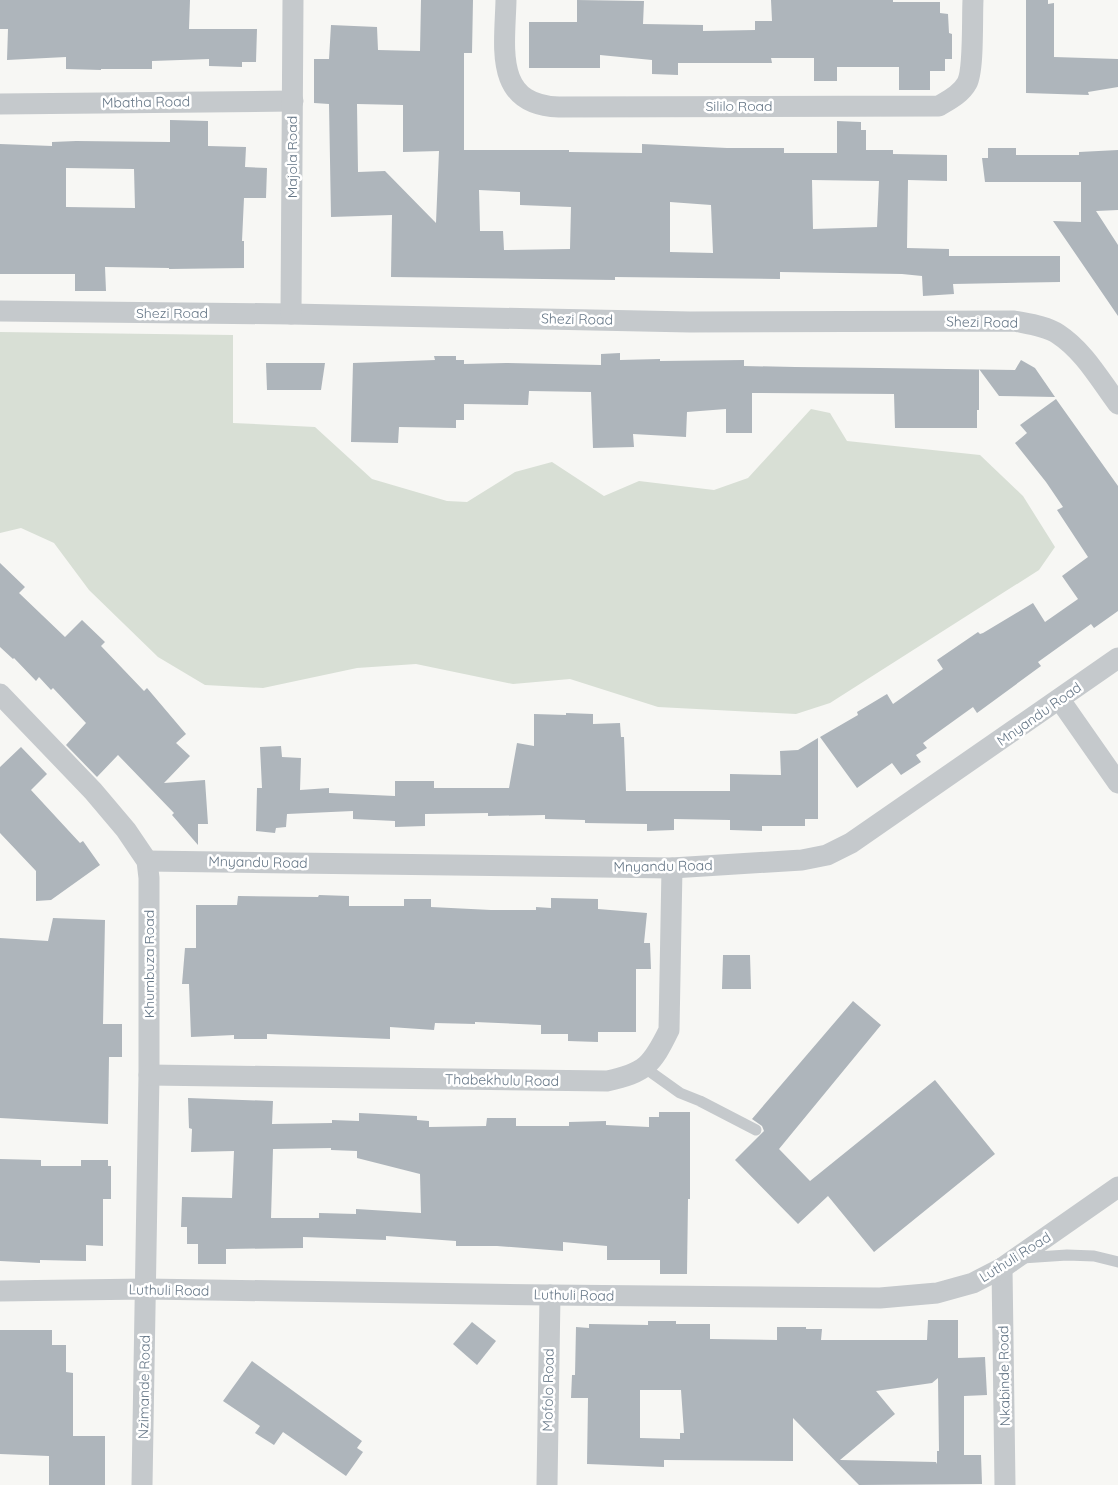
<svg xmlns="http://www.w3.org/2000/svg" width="1118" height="1485" viewBox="0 0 1118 1485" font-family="Quicksand,sans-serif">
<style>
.green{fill:#d8dfd5}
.building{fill:#aeb5bb;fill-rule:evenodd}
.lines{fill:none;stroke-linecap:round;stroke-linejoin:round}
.service{stroke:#c5c9cc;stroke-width:11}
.minor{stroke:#c5c9cc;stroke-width:21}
.labels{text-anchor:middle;stroke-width:5;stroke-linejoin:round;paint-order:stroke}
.street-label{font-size:14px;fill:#657686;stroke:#fff}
</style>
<rect width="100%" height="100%" fill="#f7f7f4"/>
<!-- green -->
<polygon class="green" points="0,332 233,335 233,423 315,427 372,479 447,501 467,502 515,472 552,462 604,496 639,481 714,490 748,478 811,409 830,413 847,441 980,455 1023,496 1055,547 1039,570 830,703 796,714 658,707 570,679 513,684 416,664 357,668 263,688 205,685 158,657 89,590 54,543 21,528 0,533"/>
<!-- building -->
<g class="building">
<polygon points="0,0 190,0 189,29 257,29 256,62 242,62 242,67 209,66 209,59 152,61 152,69 101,69 101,70 66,69 66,57 7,60 8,29 0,29"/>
<path d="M421 0H473L472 53H464V150H569V152L642 153V144L727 148H784V153H837V121L861 122V130H866V150H893V154L947 155V181L908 180 907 248 949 249V256H1060V282L953 284 954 294 923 296 922 276 902 274 780 272V279L615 277V280L391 277 392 215 331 217 329 104 314 103V59H329L331 25 377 27 378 50 420 51ZM357 104 403 105V152L439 151 436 223 385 171 358 172ZM812 180 879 181 877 227 813 229ZM479 190 520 192V205L571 207 570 249 504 250 503 231H480ZM670 202 711 205 713 253 670 252Z"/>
<polygon points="577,0 644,1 643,24 703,25 703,31 755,30 755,21 772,21 771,0 893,0 893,2 940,2 940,13 948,14 949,33 952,34 952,59 945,59 945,71 930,71 930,90 899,90 899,67 837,67 837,81 814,81 814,58 771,58 772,63 678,63 678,75 652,74 652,60 600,55 600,68 529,68 529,22 577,22"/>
<polygon points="1026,0 1048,0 1048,4 1054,3 1054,57 1118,59 1118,87 1088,92 1089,95 1026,93"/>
<path d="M170 120 208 121V146L246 147 245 167 267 168 266 198H244L242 241H244V268L169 269V268L105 267 106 291H75V274H0V144L52 146V142L76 141 170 142ZM66 168 134 169 135 208 66 207Z"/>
<polygon points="988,148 1016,148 1016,155 1079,155 1079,152 1118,150 1118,210 1096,211 1118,245 1118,316 1053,221 1081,222 1081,182 985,182 982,158 988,158"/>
<polygon points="620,353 620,360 660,359 660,361 744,360 744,366 795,367 879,368 1015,370 1021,360 1035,368 1055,397 999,396 979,369 979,410 977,410 977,428 895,428 894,394 752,393 752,433 726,433 726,409 687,412 686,437 633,434 634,447 593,448 591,392 529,391 528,405 464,404 464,420 456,420 456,428 399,427 398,443 351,442 353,363 435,360 434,356 456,356 456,360 464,360 464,364 506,363 601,365 601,354"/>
<polygon points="266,363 325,363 321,390 267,390"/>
<polygon points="1056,399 1118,486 1118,611 1094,628 1091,624 1038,662 1041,666 977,713 973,707 923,743 927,748 916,755 921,762 901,775 892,763 857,788 820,737 858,715 857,712 887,694 893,704 943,669 937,660 978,632 980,634 983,633 1033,603 1045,622 1078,599 1062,576 1088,557 1057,510 1063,507 1046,482 1015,443 1027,433 1020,425"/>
<polygon points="0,563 25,587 19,593 65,637 82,620 105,642 101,646 144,691 147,688 186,734 176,743 190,756 164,783 205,780 208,824 198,824 198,845 172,815 174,813 118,755 97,777 66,745 86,723 53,688 51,690 39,677 36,681 14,658 13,659 0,647"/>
<polygon points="566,713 593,714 593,724 620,723 621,737 624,737 626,791 730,791 730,774 781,775 780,751 798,750 818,738 818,819 805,819 805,826 762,826 762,831 730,830 730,820 674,819 674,830 647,831 647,824 585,823 585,820 545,819 545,815 488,816 488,813 425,814 425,826 395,827 395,821 353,819 353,811 287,814 286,827 276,828 275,833 256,831 257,788 262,788 260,747 281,746 282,757 301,758 300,790 329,788 329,793 395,796 395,781 434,781 434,788 509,788 517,743 534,746 534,714 566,715"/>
<polygon points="21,747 47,774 31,790 80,843 83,841 100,865 51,900 36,901 36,871 0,833 0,767"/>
<polygon points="319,895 349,896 349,906 404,906 404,899 431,899 431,907 491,910 536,910 536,907 551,908 551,898 598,899 598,909 647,913 644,943 650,943 651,969 636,969 636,1032 598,1032 598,1042 568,1041 568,1034 541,1034 541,1025 475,1022 475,1024 435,1023 434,1030 390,1027 390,1039 267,1034 267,1039 234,1039 234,1035 191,1037 189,984 182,984 185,948 196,948 196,905 237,905 238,896 318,897"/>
<polygon points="53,918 105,920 103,1024 122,1024 122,1057 109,1057 108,1124 0,1118 0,938 48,941"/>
<polygon points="723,955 750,955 751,989 722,989"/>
<polygon points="853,1001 881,1025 779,1149 810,1181 935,1080 995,1154 874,1252 828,1196 798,1224 735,1160 764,1131 762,1126 752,1119"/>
<path d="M188 1098 273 1101 272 1124 332 1123V1120L359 1121V1113L417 1116V1120L429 1121V1127L486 1126 487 1118H516V1126H569V1122L606 1121V1125L649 1127V1117H659V1112H690V1199H688L687 1274H660V1260H607V1246L563 1242V1251L497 1246H456V1241L386 1236V1240L303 1237V1248L226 1249V1264H198V1244H187V1227H181L182 1197 232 1198 234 1151 191 1152 192 1129 189 1128ZM331 1148V1150L357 1151V1158L420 1174 421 1213 356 1209V1214L319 1213V1218H271L273 1149Z"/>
<polygon points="0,1159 41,1160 41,1166 81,1166 81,1160 108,1160 108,1166 111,1166 111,1199 103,1199 103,1246 86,1245 86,1261 40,1260 40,1263 0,1261"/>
<path d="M928 1320H958V1358L985 1357 987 1395 964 1396V1455H981L982 1484 859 1485 793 1418V1461L664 1460V1467L587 1464 588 1398H571L572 1375H575L576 1327 589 1328V1324L648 1325V1321H676V1324H710V1339L777 1340V1327H806V1329H822L821 1340H927ZM938 1378 939 1451H937V1464L936 1462 840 1460 895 1414 876 1391 932 1383ZM640 1390H681L684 1433H680V1439L640 1438Z"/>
<polygon points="472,1322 496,1341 477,1365 453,1344"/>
<polygon points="0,1330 52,1330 52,1345 66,1345 66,1372 73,1373 73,1436 105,1436 105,1485 49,1485 49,1456 0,1454"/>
<polygon points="252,1361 362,1441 357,1448 363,1452 346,1476 283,1432 274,1445 255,1433 260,1426 223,1401"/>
</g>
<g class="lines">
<!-- service -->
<g class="service">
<polyline points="645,1068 680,1093 700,1101 756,1130"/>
<polyline points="1022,1258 1067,1255 1094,1256 1118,1262"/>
</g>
<!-- minor -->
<g class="minor">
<path d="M506 0C505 47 493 105 559 107L939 106C949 100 961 94 967 83 974 70 972 18 973 0"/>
<polyline points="0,104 293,101"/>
<path d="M0 311 291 314 690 322 1014 321C1029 324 1046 326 1058 334 1084 351 1100 380 1118 404"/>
<polyline points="291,314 293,0"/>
<polyline points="0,694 93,791 126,830 147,861 149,878 149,1075 142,1485"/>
<polyline points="1060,700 1118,783"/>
<polyline points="147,861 672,868 802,860 827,855 851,843 1118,658"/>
<path d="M149 1075 607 1081C645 1073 652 1065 669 1030L672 868"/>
<polyline points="1002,1268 1005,1485"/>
<polyline points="0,1291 146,1289 550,1295 880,1298 937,1293 973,1283 1002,1268 1118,1187"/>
<polyline points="547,1485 550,1295"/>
</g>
</g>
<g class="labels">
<!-- street labels -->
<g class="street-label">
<text transform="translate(146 102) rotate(-1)" y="5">Mbatha Road</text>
<text x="739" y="111">Sililo Road</text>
<text transform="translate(292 157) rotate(-90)" y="5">Majola Road</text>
<text x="172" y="318">Shezi Road</text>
<text transform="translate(577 319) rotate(1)" y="5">Shezi Road</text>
<text transform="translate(982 322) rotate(1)" y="5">Shezi Road</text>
<text transform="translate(1039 714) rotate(-35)" y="5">Mnyandu Road</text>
<text transform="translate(258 862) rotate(1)" y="5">Mnyandu Road</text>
<text transform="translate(663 866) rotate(-1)" y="5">Mnyandu Road</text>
<text transform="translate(149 964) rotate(-90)" y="5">Khumbuza Road</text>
<text transform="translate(502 1080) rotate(1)" y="5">Thabekhulu Road</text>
<text transform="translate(1015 1257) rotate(-32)" y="5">Luthuli Road</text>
<text transform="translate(169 1290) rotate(1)" y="5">Luthuli Road</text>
<text transform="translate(574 1295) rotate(1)" y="5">Luthuli Road</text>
<text transform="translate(1004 1376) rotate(-91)" y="5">Nkabinde Road</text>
<text transform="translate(144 1387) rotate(-89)" y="5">Nzimande Road</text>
<text transform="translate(548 1390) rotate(-89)" y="5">Mofolo Road</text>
</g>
</g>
</svg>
